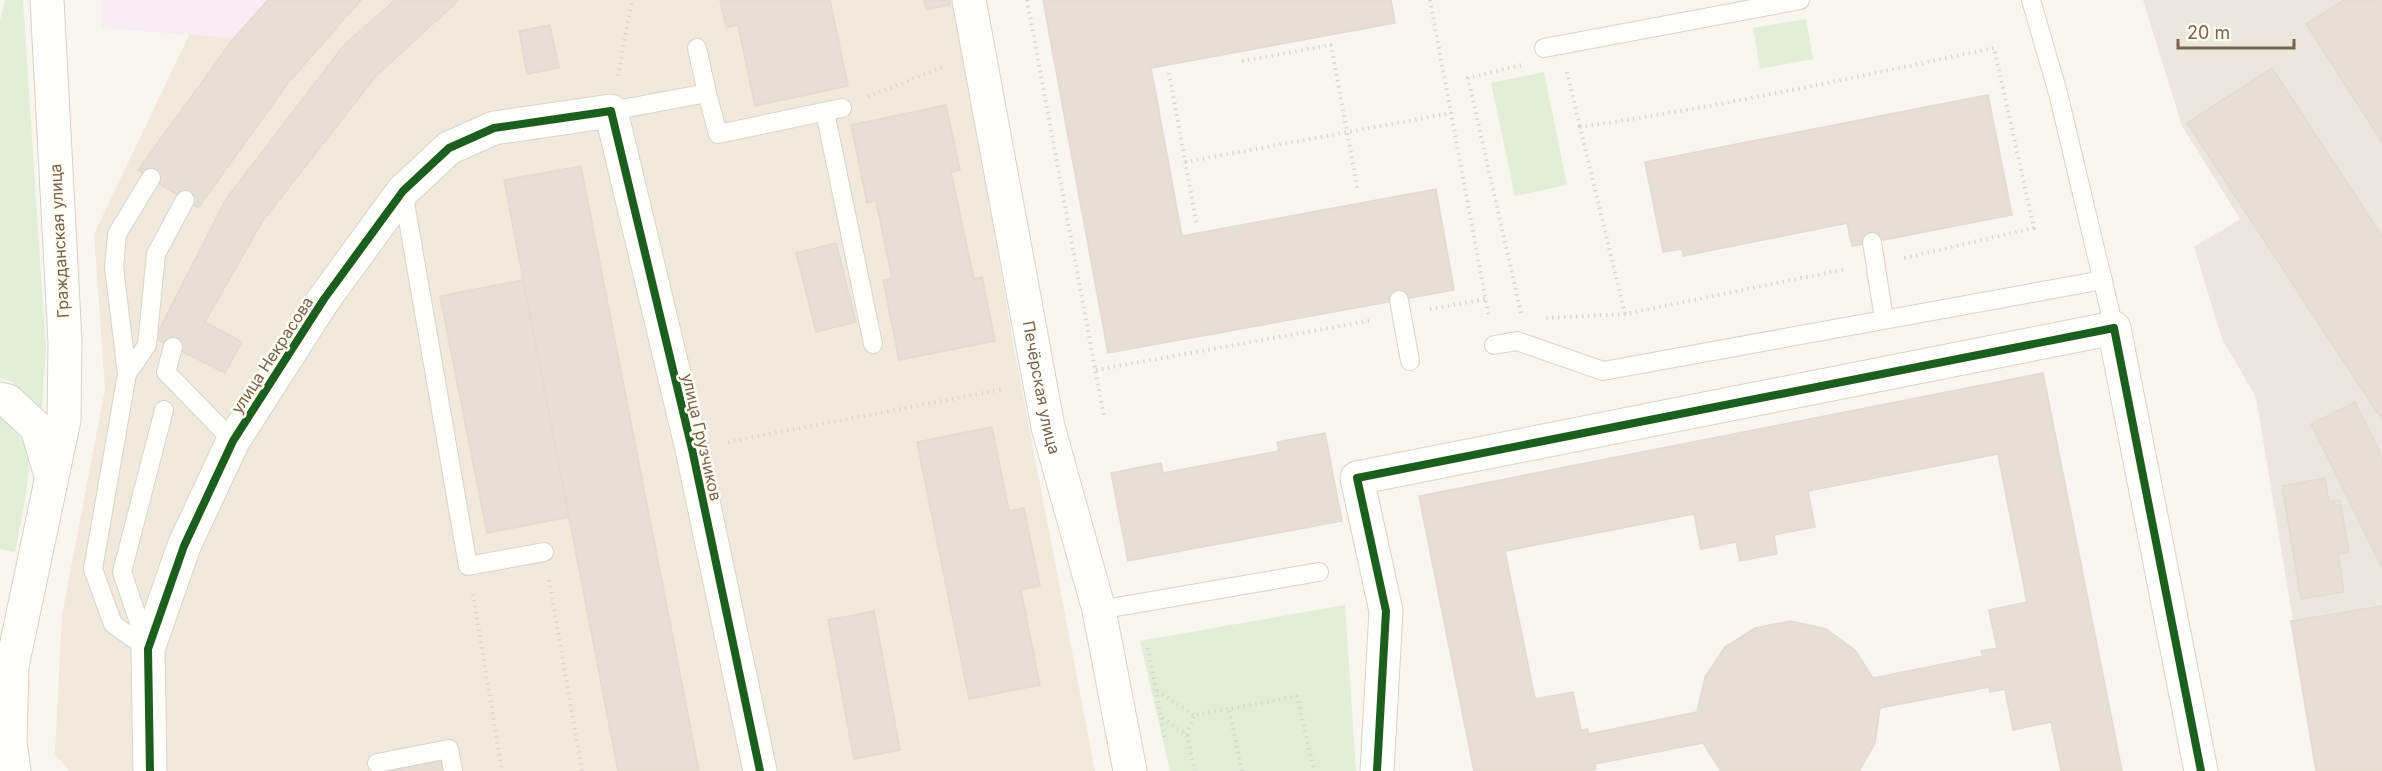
<svg xmlns="http://www.w3.org/2000/svg" width="2382" height="771" viewBox="0 0 2382 771" font-family="Inter,sans-serif">
<style>
.residential{fill:#f1eadc}
.industrial{fill:#ebe7df}
.education{fill:#f7edf4}
.green{fill:#e1efd9}
.building{fill:#e5dfd5;stroke:#e1dbd0;stroke-width:1.5;fill-rule:evenodd}
.lines{fill:none;stroke-linecap:round;stroke-linejoin:round}
.lane-casing{stroke:#d7d3cc;stroke-width:20}
.street-casing{stroke:#d7d3cc;stroke-width:35}
.secondary-casing{stroke:#d6d2c9;stroke-width:35}
.path{stroke:#dad6d0;stroke-width:4;stroke-dasharray:1.5 4.5;stroke-linecap:butt}
.lane{stroke:#fefefc;stroke-width:18}
.street{stroke:#fefefc;stroke-width:33}
.secondary{stroke:#fefefc;stroke-width:33}
.cycleway-casing{stroke:#fffcf1;stroke-width:11}
.cycleway{stroke:#1b5e20;stroke-width:8}
.labels{text-anchor:middle;stroke-width:5;stroke-linejoin:round;paint-order:stroke}
.street-label{font-size:16px;fill:#77644d;stroke:#fffcf1}
</style>
<rect width="100%" height="100%" fill="#f8f6ee"/>
<!-- residential -->
<polygon class="residential" points="211,0 954,0 1016,359 1095,771 69,771 55,754 62,615 105,389 94,234 202,8"/>
<!-- industrial -->
<polygon class="industrial" points="2143,0 2382,0 2382,771 2318,771 2256,397 2222,339 2194,247 2240,219 2182,126"/>
<!-- education -->
<polygon class="education" points="102,0 268,0 234,38 102,28"/>
<!-- green -->
<g class="green">
<polygon points="5,0 23,0 46,350 42,410 12,382 0,378 0,20"/>
<polygon points="1806,19 1813,59 1760,69 1753,28"/>
<polygon points="1544,72 1567,185 1515,196 1491,83"/>
<path d="M0 418C13 427 24 439 28 454 32 473 19 531 15 552L0 549Z"/>
<polygon points="1345,605 1356,771 1170,771 1140,641"/>
</g>
<!-- building -->
<g class="building">
<polygon points="268,0 361,0 289,82 198,208 138,170 234,38"/>
<polygon points="395,0 459,0 376,76 262,222 205,322 242,342 225,373 155,338 226,199 344,45"/>
<polygon points="720,0 830,0 848,86 755,106 738,25 726,27"/>
<polygon points="924,0 949,0 950,5 926,10"/>
<polygon points="1043,0 1391,0 1395,23 1151,68 1182,236 1436,189 1454,290 1108,353"/>
<polygon points="2344,0 2382,0 2382,142 2306,24"/>
<polygon points="550,25 559,68 527,74 519,31"/>
<polygon points="2272,68 2382,236 2382,420 2187,123"/>
<polygon points="1988,95 2012,215 1852,246 1847,223 1683,256 1682,249 1663,252 1645,162"/>
<polygon points="946,105 960,170 951,172 974,279 982,277 995,341 899,360 883,280 892,278 876,201 867,203 851,125"/>
<polygon points="581,166 699,771 618,771 504,180"/>
<polygon points="836,243 856,322 816,332 796,253"/>
<polygon points="523,280 569,517 487,533 440,296"/>
<path d="M2043 373 2122 771H2061L2051 722 2013 730 2005 689 1990 692 1989 687 1880 708 1875 743 1859 771H1721L1703 743 1595 764 1596 769 1589 771H1474L1419 496ZM1998 454 2027 602 1989 610 1997 648 1981 651 1983 656 1873 678 1855 650 1826 629 1791 621 1755 628 1725 647 1705 677 1697 712 1588 734V729L1581 730 1573 692 1535 699 1505 551 1694 514 1701 549 1736 542 1740 561 1777 554 1774 535 1815 527 1808 491Z"/>
<polygon points="2355,402 2382,457 2382,567 2311,424"/>
<polygon points="992,427 1009,511 1024,508 1040,586 1021,590 1040,685 969,699 917,442"/>
<polygon points="1325,433 1342,521 1128,561 1111,473 1161,463 1163,473 1279,451 1277,442"/>
<polygon points="2325,478 2329,502 2340,500 2349,552 2338,554 2344,592 2301,599 2282,486"/>
<polygon points="2382,606 2382,771 2316,771 2291,621"/>
<polygon points="874,611 900,750 854,759 828,620"/>
<polygon points="444,760 446,771 385,771"/>
</g>
<g class="lines">
<defs>
<g id="lane">
<polyline points="2031,0 2058,93 2114,328"/>
<polyline points="697,48 707,93"/>
<polyline points="1544,48 1800,0"/>
<polyline points="611,111 707,93 718,134 842,108"/>
<polyline points="825,112 873,344"/>
<polyline points="151,178 117,234 114,267 127,374 93,569 113,624 148,649 122,572 164,410"/>
<polyline points="403,191 468,566 544,552"/>
<polyline points="1872,242 1884,319"/>
<polyline points="1399,300 1410,361"/>
<polyline points="1494,345 1517,341 1603,371 2103,280"/>
<polyline points="173,347 166,372 233,441"/>
<polyline points="127,374 147,345 156,254 185,200"/>
<polyline points="1099,610 1319,572"/>
<polyline points="377,763 449,749 453,771"/>
</g>
<g id="street">
<path id="s1" d="M969 0 1048 427 1099 610 1130 771"/>
<polyline points="150,771 148,649 184,546 233,441 324,299 403,191 449,148 494,128 611,111 692,449 760,771"/>
<polyline points="1377,771 1386,611 1357,478 2114,328 2201,771"/>
</g>
<g id="secondary">
<polyline points="0,399 8,401 37,428 51,476"/>
<polyline points="14,771 10,742 12,666 64,420 65,342 47,0"/>
</g>
</defs>
<!-- lane casing -->
<use href="#lane" class="lane-casing"/>
<!-- street casing -->
<use href="#street" class="street-casing"/>
<!-- secondary casing -->
<use href="#secondary" class="secondary-casing"/>
<!-- path -->
<g class="path">
<polyline points="1027,0 1104,417"/>
<polyline points="1430,0 1489,318"/>
<polyline points="1242,61 1331,45 1358,192"/>
<polyline points="1521,65 1468,78 1521,313"/>
<polyline points="1567,72 1580,127"/>
<polyline points="1169,73 1197,226"/>
<polyline points="618,76 632,0"/>
<polyline points="868,97 945,66"/>
<polyline points="1185,162 1451,113"/>
<polyline points="1430,309 1486,299"/>
<path d="M1625 314 1580 127C1719 107 1856 77 1994 48L2034 228 1904 258"/>
<polyline points="1546,318 1625,314 1846,269"/>
<polyline points="1096,370 1373,320"/>
<polyline points="728,442 1004,389"/>
<polyline points="549,580 582,771"/>
<polyline points="473,594 502,771"/>
<polyline points="1148,648 1161,717 1187,735 1195,771"/>
<polyline points="1157,691 1194,715"/>
<polyline points="1161,718 1165,738"/>
<polyline points="1187,735 1194,715 1229,709"/>
<polyline points="1242,771 1229,709 1297,696 1314,771"/>
</g>
<!-- lane -->
<use href="#lane" class="lane"/>
<!-- street -->
<use href="#street" class="street"/>
<!-- secondary -->
<use href="#secondary" class="secondary"/>
<defs>
<g id="cycleway">
<polyline points="150,771 148,649 184,546 233,441 324,299 403,191 449,148 494,128 611,111 692,449 760,771"/>
<polyline points="1377,771 1386,611 1357,478 2114,328 2201,771"/>
</g>
</defs>
<!-- cycleway casing -->
<use href="#cycleway" class="cycleway-casing"/>
<!-- cycleway -->
<use href="#cycleway" class="cycleway"/>
</g>
<g class="labels">
<!-- street labels -->
<g class="street-label">
<text transform="translate(59 241) rotate(-93)" y="6">Гражданская улица</text>
<text transform="translate(272 355) rotate(-57)" y="6">улица Некрасова</text>
<text dy="6" stroke="none"><textPath href="#s1" startOffset="394">Печёрская улица</textPath></text>
<text transform="translate(702 437) rotate(77)" y="6">улица Грузчиков</text>
</g>
</g>
<!-- scale -->
<path d="M2178 39v9h116v-9" fill="none" stroke="#77644d" stroke-width="3"/>
<text x="2187" y="39" font-size="18" fill="#77644d" stroke="#fffcf1" stroke-width="4.5" paint-order="stroke">20 m</text>
</svg>
